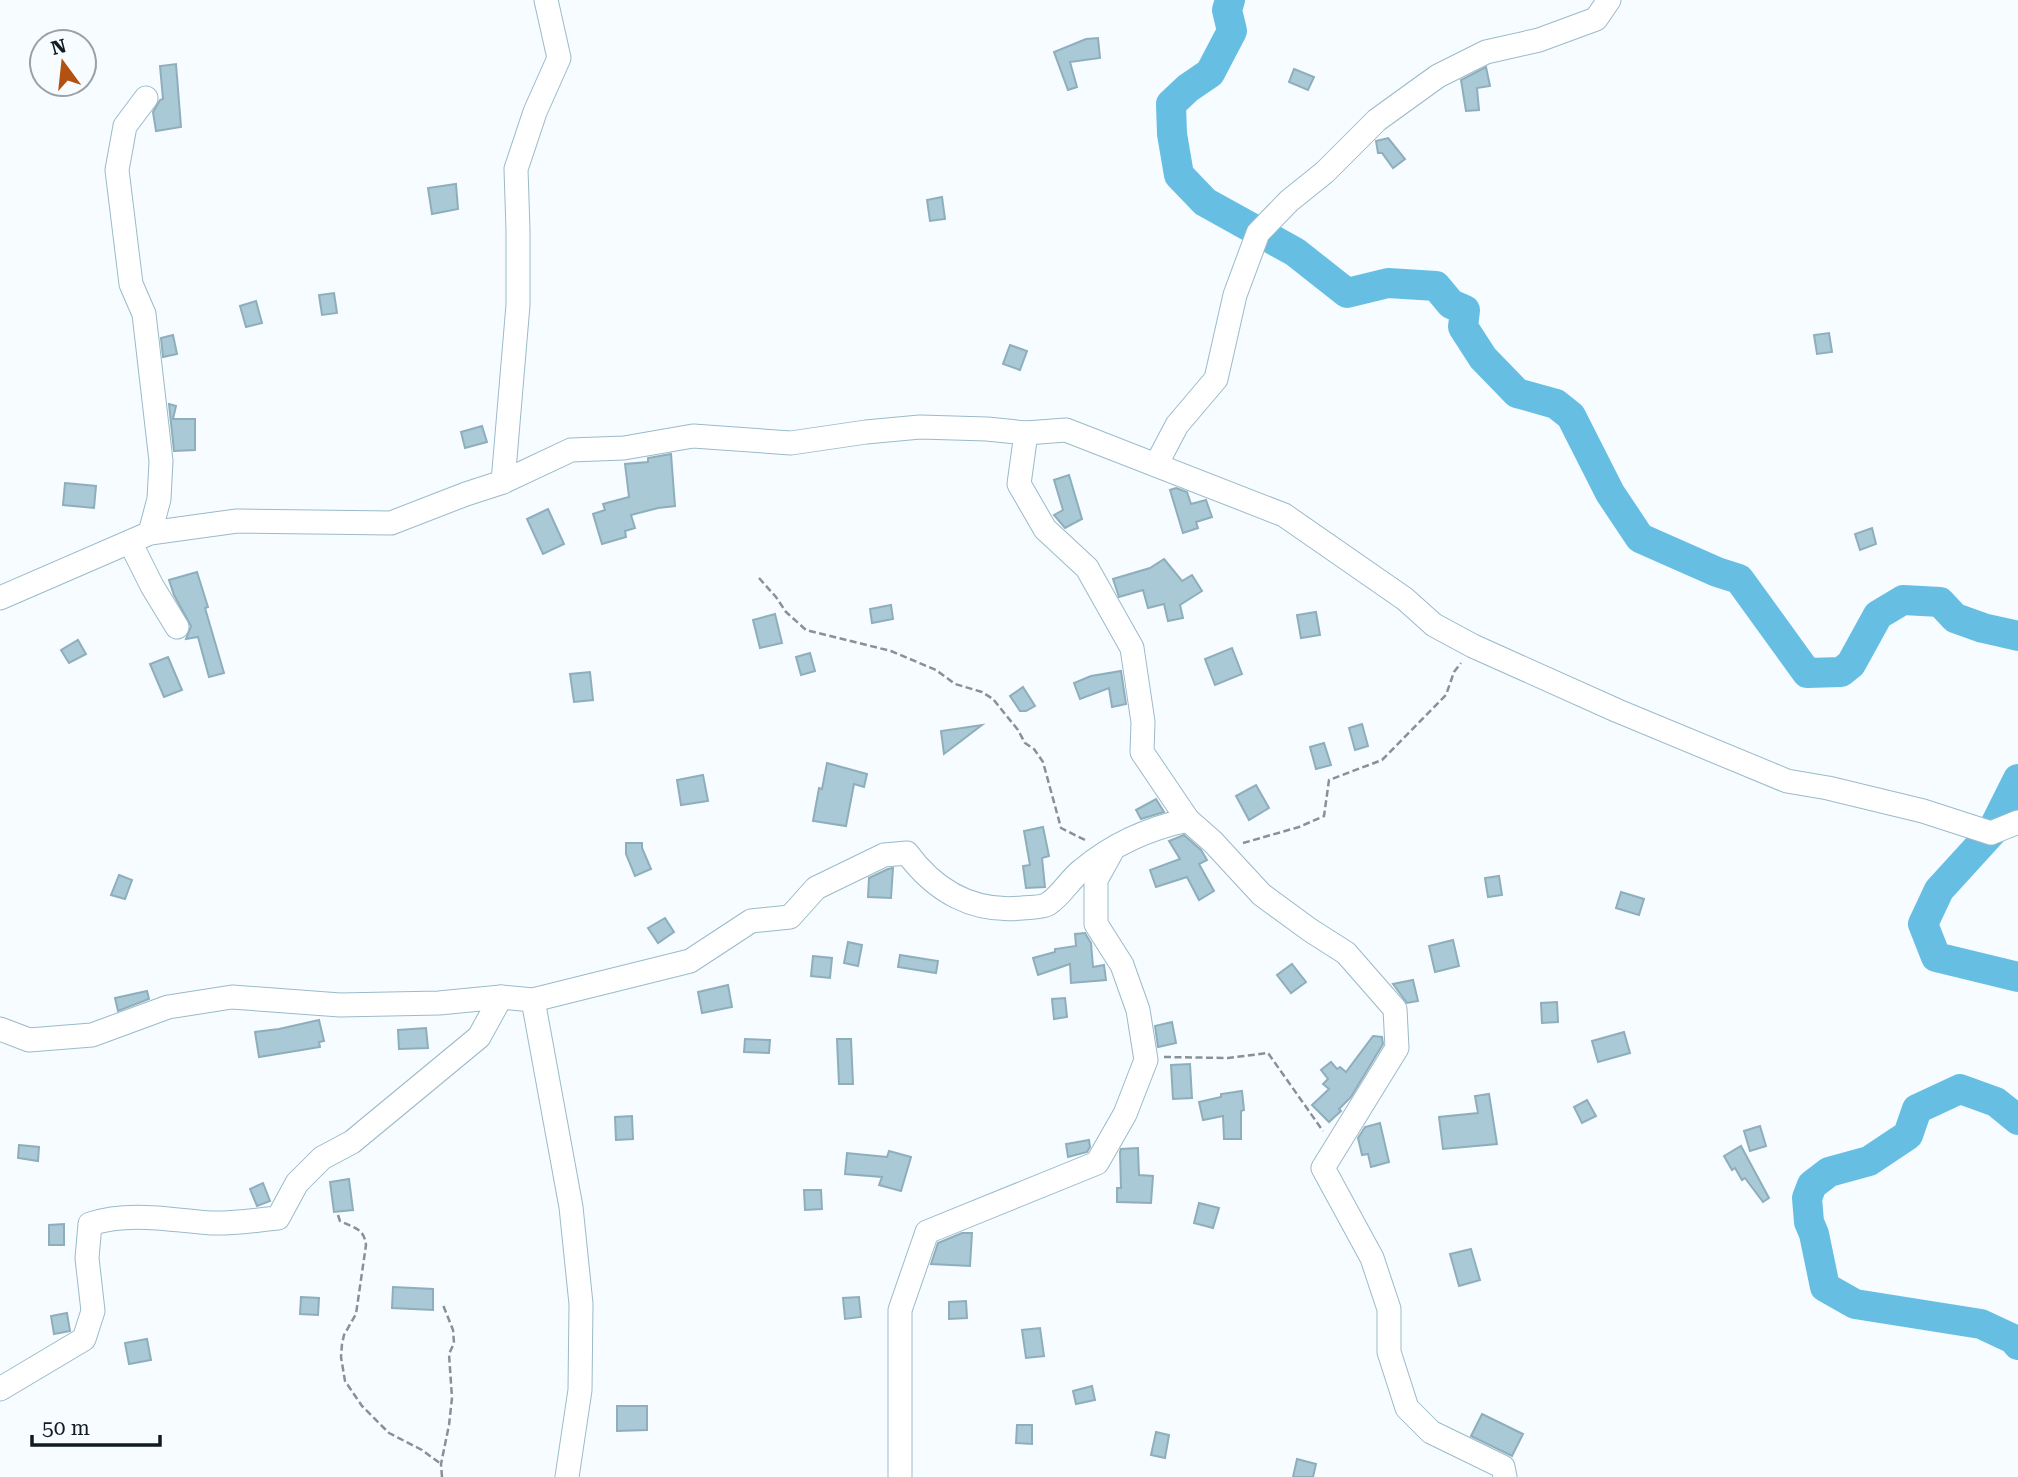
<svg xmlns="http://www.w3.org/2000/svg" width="2018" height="1477" viewBox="0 0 2018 1477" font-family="'Roboto Serif',serif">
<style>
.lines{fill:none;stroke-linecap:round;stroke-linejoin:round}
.river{stroke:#66bee3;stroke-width:30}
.building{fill:#a9c9d7;stroke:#8faebc;stroke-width:2}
.minor-casing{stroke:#9bbac9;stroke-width:25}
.path{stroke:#889195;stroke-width:2.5;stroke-dasharray:7 3.5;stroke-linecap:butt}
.minor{stroke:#fff;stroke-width:23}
</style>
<rect width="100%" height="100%" fill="#f6fcff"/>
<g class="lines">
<!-- river -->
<g class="river">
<polyline points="1230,0 1227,10 1232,31 1210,73 1188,88 1171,104 1172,134 1179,175 1205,202 1295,252 1347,293 1388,283 1436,286 1451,304 1465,310 1463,327 1483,358 1517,393 1556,404 1571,416 1610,493 1640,538 1717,572 1739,579 1807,673 1841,672 1851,664 1878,615 1903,600 1940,602 1955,618 1983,628 2018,636"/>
<polyline points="2018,779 1991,833 1939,890 1923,924 1936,957 2018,977"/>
<polyline points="2018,1120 1996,1102 1960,1089 1917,1109 1908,1135 1869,1161 1829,1172 1812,1185 1807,1198 1809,1222 1814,1234 1825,1287 1855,1304 1981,1324 2013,1339 2018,1345"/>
</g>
</g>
<!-- building -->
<g class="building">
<polygon points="1098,38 1100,58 1070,62 1077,87 1068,90 1054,52 1086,39"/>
<polygon points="176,64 181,127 156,131 153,112 160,100 163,99 160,66"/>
<polygon points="1486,67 1490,86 1477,88 1479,110 1466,111 1461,80"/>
<polygon points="1294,69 1314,77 1308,90 1289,82"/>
<polygon points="1388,138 1405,159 1393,168 1382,153 1378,153 1376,141"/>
<polygon points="456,184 458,209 432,214 428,188"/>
<polygon points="942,197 945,219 930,221 927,200"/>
<polygon points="334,293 337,313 322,315 319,295"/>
<polygon points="256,301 262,323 246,327 240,306"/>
<polygon points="1829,333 1832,352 1817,354 1814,335"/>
<polygon points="173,335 177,354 163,357 161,338"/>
<polygon points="1010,345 1027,351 1020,370 1003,364"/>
<polygon points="169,404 176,406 173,419 195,419 195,450 174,451"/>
<polygon points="482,426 487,442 465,448 461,432"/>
<polygon points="671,454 675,506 658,508 631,515 635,528 625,531 626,537 602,544 593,514 605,510 603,504 629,497 625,464 648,462 648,458"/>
<polygon points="1069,475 1082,519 1065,528 1054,515 1063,510 1054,480"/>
<polygon points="65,483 96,486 94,508 63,505"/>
<polygon points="1176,488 1187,492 1191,504 1206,500 1212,517 1196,522 1198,528 1183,533 1170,490"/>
<polygon points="548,509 564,544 543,554 527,519"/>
<polygon points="1872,528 1876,544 1860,550 1855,534"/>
<polygon points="1164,559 1182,581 1192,575 1202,591 1180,605 1183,618 1168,621 1164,604 1148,608 1143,590 1119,597 1113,579 1150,568"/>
<polygon points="197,572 208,607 205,608 224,673 209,677 198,637 186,639 191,626 174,595 169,580"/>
<polygon points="891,605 893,619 872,623 870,609"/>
<polygon points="1316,612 1320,635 1301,638 1297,615"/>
<polygon points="775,614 782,643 760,648 753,620"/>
<polygon points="78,640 86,654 69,663 61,650"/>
<polygon points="1232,648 1242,674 1215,685 1205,659"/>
<polygon points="810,653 815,671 801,675 796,657"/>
<polygon points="168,657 182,690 164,697 150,664"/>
<polygon points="1121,671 1126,704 1112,707 1109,688 1080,699 1074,683 1091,676"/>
<polygon points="590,672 593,700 574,702 570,674"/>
<polygon points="1023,687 1035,706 1026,711 1020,711 1010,696"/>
<polygon points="1362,724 1368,746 1355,750 1349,728"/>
<polygon points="982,725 944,754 941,731"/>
<polygon points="1324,743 1331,765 1316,769 1310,747"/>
<polygon points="827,763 867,774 864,787 854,784 846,826 813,821 819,788 822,789"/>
<polygon points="703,775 708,801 681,805 677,780"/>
<polygon points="1256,785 1269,808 1249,820 1236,796"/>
<polygon points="1156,799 1164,812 1141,819 1136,810"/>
<polygon points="1043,827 1049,856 1042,858 1045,887 1026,888 1023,866 1030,865 1024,831"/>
<polygon points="1184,835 1201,850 1207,860 1199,864 1214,891 1199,900 1187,877 1156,887 1150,870 1180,859 1169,841"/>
<polygon points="626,843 642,843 642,848 651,869 635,876 626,854"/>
<polygon points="893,868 891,898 868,897 869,878 888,869"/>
<polygon points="119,875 132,880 125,899 111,895"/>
<polygon points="1499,876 1502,895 1488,897 1485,878"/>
<polygon points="1621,892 1644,899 1639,915 1616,908"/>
<polygon points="665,918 674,932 658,943 648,928"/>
<polygon points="1085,933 1091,943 1093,967 1104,965 1106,980 1071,983 1070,964 1038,975 1033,958 1055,952 1055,949 1076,946 1075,934"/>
<polygon points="1453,940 1459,966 1435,972 1429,946"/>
<polygon points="848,942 862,945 858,966 844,963"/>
<polygon points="900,955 938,961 936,973 898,967"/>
<polygon points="813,956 832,958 830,978 811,976"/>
<polygon points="1292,964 1306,982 1291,993 1277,975"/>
<polygon points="1413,980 1418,1001 1407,1003 1393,984"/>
<polygon points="728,985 732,1007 702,1013 698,992"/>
<polygon points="147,991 149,999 118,1011 115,998"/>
<polygon points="1065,998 1067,1017 1054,1019 1052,999"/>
<polygon points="1557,1002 1558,1022 1542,1023 1541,1003"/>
<polygon points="319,1020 324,1041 319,1042 320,1047 259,1057 255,1032 279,1029"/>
<polygon points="1172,1022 1176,1043 1158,1047 1155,1026"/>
<polygon points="426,1028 428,1048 399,1049 398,1030"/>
<polygon points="1624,1032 1630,1053 1598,1062 1592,1041"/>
<polygon points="1373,1036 1382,1037 1383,1044 1351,1097 1339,1109 1341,1111 1329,1122 1312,1105 1329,1089 1323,1084 1328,1079 1321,1070 1331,1062 1337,1069 1340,1067 1346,1072"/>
<polygon points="745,1039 770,1040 769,1053 744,1052"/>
<polygon points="837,1039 851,1039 853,1084 839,1084"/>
<polygon points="1190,1064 1192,1098 1173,1099 1171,1065"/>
<polygon points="1242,1091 1244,1110 1241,1111 1241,1139 1224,1139 1223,1116 1203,1120 1199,1102 1221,1097 1221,1094"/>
<polygon points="1489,1094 1497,1144 1443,1149 1439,1117 1478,1113 1475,1096"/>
<polygon points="1587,1100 1596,1116 1582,1123 1574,1107"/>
<polygon points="632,1116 633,1139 616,1140 615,1117"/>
<polygon points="1380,1123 1389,1162 1371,1167 1368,1154 1362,1155 1358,1138 1365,1127"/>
<polygon points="1760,1126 1766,1146 1750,1151 1744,1131"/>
<polygon points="1089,1140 1090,1147 1087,1152 1068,1157 1066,1144"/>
<polygon points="19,1145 39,1147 38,1161 18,1158"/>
<polygon points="1741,1146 1769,1198 1763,1202 1745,1178 1742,1180 1735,1168 1732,1170 1724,1156"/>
<polygon points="1138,1148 1139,1175 1153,1176 1151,1203 1117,1202 1117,1188 1121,1188 1120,1152 1121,1149"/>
<polygon points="889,1151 911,1157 901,1191 879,1185 882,1177 845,1174 847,1153 887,1157"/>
<polygon points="349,1179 353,1210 334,1212 330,1182"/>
<polygon points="263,1183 270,1201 257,1206 250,1189"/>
<polygon points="804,1190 821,1190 822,1209 805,1210"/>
<polygon points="1199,1203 1219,1208 1213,1228 1194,1223"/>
<polygon points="64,1224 64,1245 49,1245 49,1225"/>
<polygon points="962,1233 972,1233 970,1266 931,1264 938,1243"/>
<polygon points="1471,1249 1480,1280 1459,1286 1450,1254"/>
<polygon points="393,1287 433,1289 433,1310 392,1308"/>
<polygon points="301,1297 319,1298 318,1315 300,1314"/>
<polygon points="859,1297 861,1317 845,1319 843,1298"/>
<polygon points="966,1301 967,1318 949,1319 949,1302"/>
<polygon points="67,1313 70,1331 54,1334 51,1316"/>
<polygon points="1040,1328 1044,1356 1026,1358 1022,1330"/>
<polygon points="147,1339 151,1360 129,1364 125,1343"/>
<polygon points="1092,1386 1095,1400 1076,1404 1073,1391"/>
<polygon points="617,1406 647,1406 647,1430 617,1431"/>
<polygon points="1482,1414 1523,1434 1512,1456 1471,1436"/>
<polygon points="1017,1425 1032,1425 1032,1444 1016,1443"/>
<polygon points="1156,1432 1169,1435 1165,1458 1151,1455"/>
<polygon points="1297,1459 1316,1464 1313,1477 1293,1477"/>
</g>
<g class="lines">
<defs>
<g id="minor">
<polyline points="146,98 125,126 117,170 131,284 144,314 161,461 159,499 150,533"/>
<polyline points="1026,433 1019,484 1045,529 1087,568 1132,648 1143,722 1142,752 1188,820 1213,842 1262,895 1310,930 1346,953 1395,1009 1397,1048 1323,1168 1372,1258 1389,1309 1389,1352 1407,1408 1431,1432 1503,1467 1505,1477"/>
<polyline points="1156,465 1177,425 1216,379 1235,295 1258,233 1289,201 1325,172 1377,120 1438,76 1486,52 1539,40 1596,19 1609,0"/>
<polyline points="503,482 518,305 518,230 516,169 535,112 559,58 546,0"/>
<polyline points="130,542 152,586 177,627"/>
<polyline points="0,598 150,533 237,521 391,523 466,494 503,482 571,450 624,448 693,436 791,443 866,432 920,427 987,429 1026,433 1066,430 1284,515 1405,599 1434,625 1473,646 1618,711 1787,781 1828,788 1923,811 1991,833 2018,822"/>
<polyline points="533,1000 571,1207 581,1304 580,1390 567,1477"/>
<path d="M0 1029 29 1040 92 1035 168 1007 232 997 340 1005 439 1003 501 997 533 1000 690 961 751 921 790 917 816 888 884 855 907 853C935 891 973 913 1022 908 1030 907 1041 908 1048 904 1062 895 1069 880 1082 870 1112 845 1150 828 1188 820"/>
<path d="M0 1389 84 1339 93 1311 87 1258 90 1224C129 1211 171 1220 211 1223 233 1224 256 1220 278 1218L297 1183 322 1158 352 1142 479 1037 501 997"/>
<polyline points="900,1477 900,1310 927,1232 1097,1163 1125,1114 1146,1060 1138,1010 1122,965 1096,924 1096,880 1111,853"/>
</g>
</defs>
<!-- minor casing -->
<use href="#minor" class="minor-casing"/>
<!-- path -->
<g class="path">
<polyline points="759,578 776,597 786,612 806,630 891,651 936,670 955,684 982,692 993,699 1018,730 1025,743 1034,749 1043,762 1061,828 1087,841"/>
<polyline points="1243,843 1299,827 1324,816 1329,780 1382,760 1446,695 1454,672 1461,663"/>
<polyline points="1164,1057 1228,1058 1268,1053 1323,1131"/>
<path d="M338 1215 340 1221C354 1228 364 1228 366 1245L356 1314 344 1335 342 1344 341 1357 345 1381 362 1406 389 1433 422 1450 441 1464"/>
<polyline points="442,1477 441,1464 449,1425 452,1398 449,1354 454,1343 453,1330 443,1305"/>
</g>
<!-- minor -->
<use href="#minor" class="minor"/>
</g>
<!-- north arrow -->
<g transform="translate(63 63) rotate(345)"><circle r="33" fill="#f6fcff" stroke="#9aa2a6" stroke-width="2"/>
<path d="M0-5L12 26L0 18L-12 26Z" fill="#b35210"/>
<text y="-10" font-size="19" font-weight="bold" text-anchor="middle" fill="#101c21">N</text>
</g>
<!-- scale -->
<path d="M32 1435v10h128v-10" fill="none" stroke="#101c21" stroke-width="3.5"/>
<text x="42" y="1435" font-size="21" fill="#101c21" stroke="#f6fcff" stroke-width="5" paint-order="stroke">50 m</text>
</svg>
